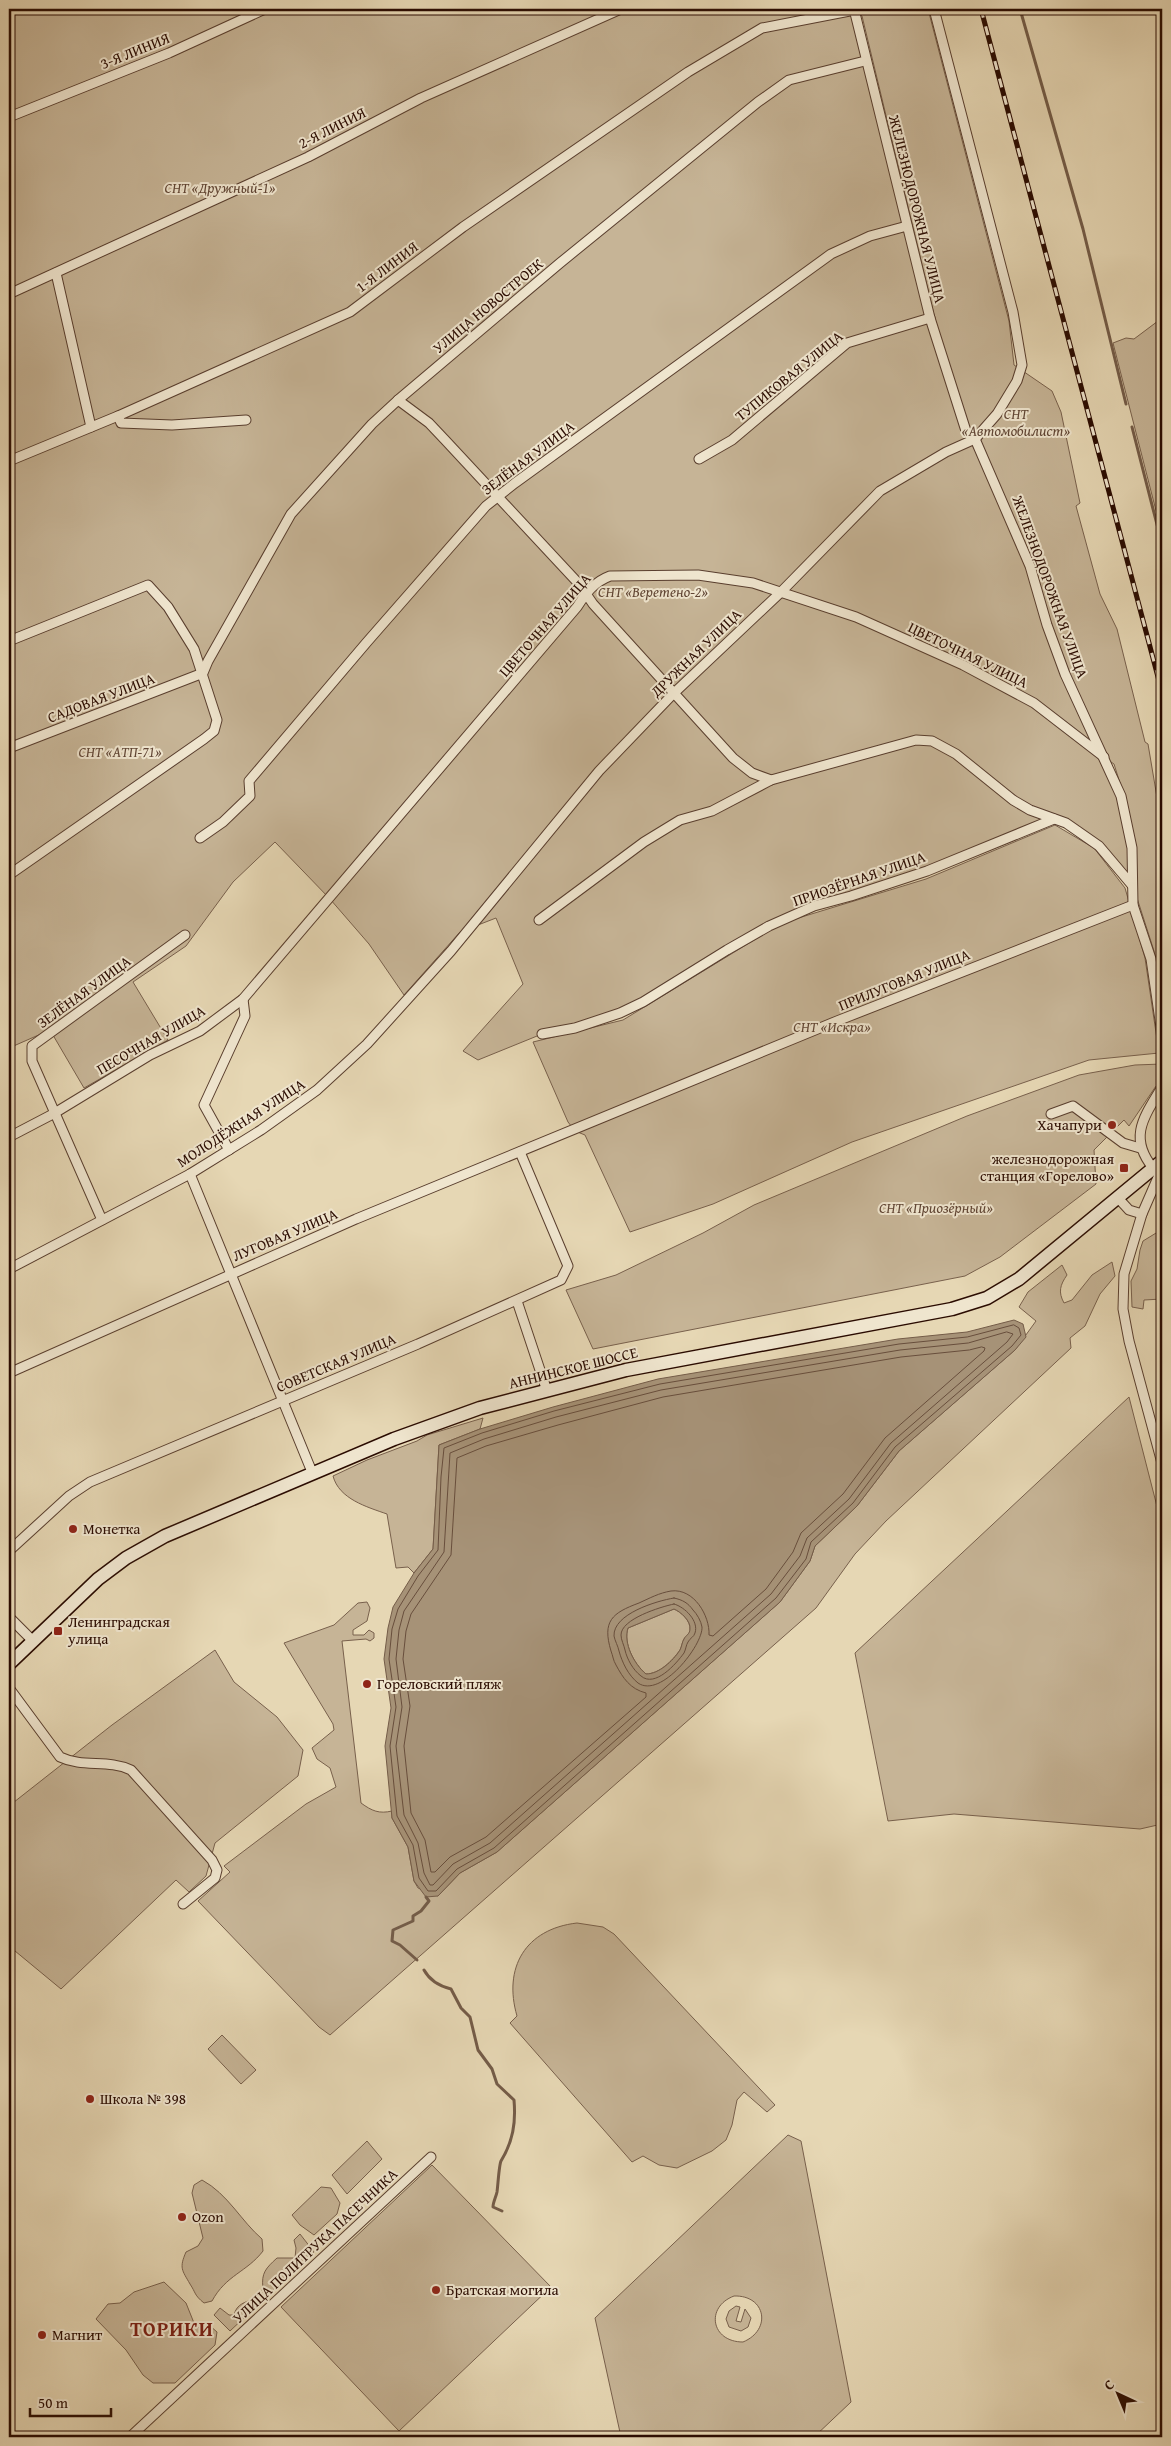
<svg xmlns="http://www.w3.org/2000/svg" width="1171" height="2446" viewBox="0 0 1171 2446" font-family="'Gentium Book Plus',serif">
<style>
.green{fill:#c6b496;stroke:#78604c;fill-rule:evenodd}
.water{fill:#a69277;stroke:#745c48;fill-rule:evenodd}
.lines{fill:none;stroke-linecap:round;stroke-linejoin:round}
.shore{stroke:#684e3c;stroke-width:1}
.stream{stroke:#745c48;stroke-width:3}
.minor-casing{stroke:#593e2e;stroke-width:11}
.secondary-casing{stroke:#2a0b01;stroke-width:15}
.minor{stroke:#efe5ce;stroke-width:9}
.secondary{stroke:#efe5ce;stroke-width:12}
.rail-casing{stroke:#2a0b01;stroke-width:5}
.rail{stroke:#efe5ce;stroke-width:3;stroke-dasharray:9;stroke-linecap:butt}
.poi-dot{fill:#8f2418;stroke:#efe5ce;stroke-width:2}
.labels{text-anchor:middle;stroke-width:4;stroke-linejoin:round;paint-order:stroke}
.street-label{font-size:15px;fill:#2a0b01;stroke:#efe5ce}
.park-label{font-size:15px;font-style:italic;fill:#614635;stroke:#efe5ce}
.poi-label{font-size:15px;fill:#2a0b01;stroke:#efe5ce;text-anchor:start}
.district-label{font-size:20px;font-weight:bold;letter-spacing:1px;fill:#7a1f14;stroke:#efe5ce}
</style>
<rect width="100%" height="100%" fill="#e6d7b4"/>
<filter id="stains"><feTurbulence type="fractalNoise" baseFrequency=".004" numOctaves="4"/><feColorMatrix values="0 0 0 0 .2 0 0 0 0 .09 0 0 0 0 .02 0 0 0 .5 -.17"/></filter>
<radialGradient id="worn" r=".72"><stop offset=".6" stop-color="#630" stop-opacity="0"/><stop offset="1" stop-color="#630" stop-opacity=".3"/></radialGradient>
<!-- green -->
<g class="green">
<path d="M9 9H928L1009 321 1014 365 1052 391 1061 412 1080 503 1076 506 1100 594 1117 629 1145 742 1148 744 1162 827V995L1154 951 1137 898 1136 854 1129 812 1114 764 1105 758C1124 805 1132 835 1132 885L1099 846 1054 819 769 926 643 1002 542 1034 478 1060 463 1051 523 984 496 918 460 932 404 995 369 944 330 899 275 842 233 882 186 946 133 982 168 1040 84 1088 50 1030 9 1048ZM855 12 862 16 937 327 930 318Z"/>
<polygon points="1162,318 1162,534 1113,343 1126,338 1134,339"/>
<polygon points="1055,825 1094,848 1125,888 1145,958 1159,1053 1089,1060 852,1142 713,1204 630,1232 585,1135 575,1131 568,1122 533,1042 623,1020 782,923 926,879"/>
<polygon points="1162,1064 1162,1085 1156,1086 1129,1126 1124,1120 1094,1150 1096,1184 1000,1257 965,1276 593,1349 566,1290 616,1275 703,1233 754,1205 967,1116 1079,1075 1135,1065"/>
<polygon points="1161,1230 1162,1299 1144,1300 1143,1309 1132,1307 1131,1281 1137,1269 1140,1250 1143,1241"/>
<path d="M1112 1262 1115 1276 1100 1294 1085 1326 1070 1338 1071 1348 886 1521 855 1554 816 1608 330 2035 319 2027 198 1901 230 1872 224 1866 306 1804 336 1787 330 1768 317 1759 312 1748 334 1730 333 1724 284 1643 334 1625 358 1603 367 1602 370 1608 367 1621 353 1630V1635H364L369 1630 374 1633V1638L370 1641 366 1639 342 1641 361 1803C372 1811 379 1814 392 1811V1818L408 1847 414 1881 418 1888 438 1896 460 1873 497 1852 780 1602 810 1561 815 1546 857 1506 899 1451 1015 1350 1036 1321 1019 1307 1028 1292 1062 1265 1067 1275C1060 1285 1058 1292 1064 1303L1072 1300 1092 1275Z"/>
<polygon points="1129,1397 1162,1526 1162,1824 1140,1829 954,1814 888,1821 855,1653"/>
<path d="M483 1418 480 1429 439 1445 433 1549 414 1573 408 1567 396 1568 387 1514C367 1507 339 1499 333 1476L367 1460 417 1441 427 1435Z"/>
<path d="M674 1609C681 1612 691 1621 690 1630 690 1634 686 1635 684 1639 682 1642 682 1646 680 1650 672 1661 659 1674 646 1674 634 1664 623 1643 628 1628Z"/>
<polygon points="215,1650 234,1682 277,1717 303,1750 298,1776 215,1843 206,1876 189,1892 176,1880 61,1989 9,1946 9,1806 112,1725"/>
<path d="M577 1923 603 1927 614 1934 775 2105 767 2112 744 2092 737 2100 732 2125 726 2140 712 2151 677 2168 659 2165 643 2156 632 2162 510 2023 517 2016C503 1968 525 1929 577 1923Z"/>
<polygon points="222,2035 256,2070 241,2084 208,2049"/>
<path d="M788 2135 801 2141 851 2402 814 2437H621L595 2318ZM734 2296C766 2295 772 2330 743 2342 711 2342 705 2307 734 2296Z"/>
<polygon points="367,2141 382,2159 347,2194 332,2175"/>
<polygon points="432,2165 551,2287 399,2431 281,2307"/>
<path d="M202 2180C228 2194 241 2221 262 2239L263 2251C247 2272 226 2275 212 2301L204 2303C194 2295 196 2293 190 2284 182 2270 179 2268 186 2252L198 2246 203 2238 192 2193 194 2185Z"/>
<polygon points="321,2187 331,2188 340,2203 337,2214 314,2235 300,2225 292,2215"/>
<path d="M300 2234 314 2252 230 2331 214 2315 220 2308 229 2315H234C237 2303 245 2303 255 2298 258 2296 261 2291 263 2288 261 2273 266 2268 277 2258H295L296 2248 294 2240Z"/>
<polygon points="164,2282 186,2303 196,2328 209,2325 217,2332 215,2345 175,2383 153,2383 143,2375 126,2350 96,2319 108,2304 120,2303 134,2292"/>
<polygon points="736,2306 740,2307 736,2321 741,2322 745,2309 751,2318 748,2327 741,2331 729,2327 726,2319 729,2311"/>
</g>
<!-- water -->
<path class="water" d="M1014 1320 1023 1324 1026 1337 1015 1350 899 1451 857 1506 815 1546 810 1561 780 1602 497 1852 460 1873 438 1896 426 1897 414 1881 408 1847 392 1818 385 1746 391 1708 384 1659 388 1628 393 1607 414 1573 433 1549 439 1445 480 1429 553 1407 658 1379 898 1339 967 1332ZM674 1609C681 1612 691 1621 690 1629 690 1634 686 1635 684 1639 682 1642 682 1646 680 1650 673 1661 659 1674 646 1674 634 1664 623 1643 628 1628Z"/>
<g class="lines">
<!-- shore -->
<g class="shore">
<polygon points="1014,1325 1019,1328 1021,1335 1012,1346 895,1447 853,1503 811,1542 806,1559 776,1598 494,1848 457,1869 436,1891 428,1891 419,1878 413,1845 397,1816 390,1746 396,1707 389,1659 392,1629 398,1609 418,1576 438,1550 441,1477 444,1448 482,1433 554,1411 660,1384 899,1344 967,1337"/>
<polygon points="1007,1332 1013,1334 1007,1342 891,1443 849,1499 807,1538 800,1556 771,1594 490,1843 453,1864 433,1885 430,1885 424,1873 418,1843 404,1815 396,1746 402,1707 396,1659 399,1630 404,1611 444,1552 450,1453 484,1439 556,1417 661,1390 900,1350 968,1343"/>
<path d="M982 1347 985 1348 984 1351 885 1438 843 1494 801 1533 793 1552 766 1589 713 1636 709 1635C710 1616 694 1588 671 1591 659 1593 650 1598 639 1603 612 1613 602 1621 611 1651 613 1656 613 1660 616 1665 623 1678 630 1689 646 1693V1697L486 1837 450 1857 435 1872H431L425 1840 411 1813 404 1746 410 1706 403 1659 406 1631 411 1614 451 1555 457 1458 486 1446 558 1425 663 1397 901 1357 969 1350Z"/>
<path d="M674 1598C683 1600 688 1603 693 1610 697 1614 701 1621 702 1627 703 1645 661 1699 638 1683 628 1675 622 1662 619 1651 618 1646 615 1641 614 1636 613 1614 656 1601 674 1598Z"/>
<path d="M674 1604C685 1607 699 1621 695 1633 694 1637 690 1638 688 1642 686 1645 686 1649 684 1653 676 1664 655 1688 641 1676 633 1670 627 1659 625 1650 624 1645 621 1640 621 1635 621 1619 660 1607 674 1604Z"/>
</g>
<!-- stream -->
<g class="stream">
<polyline points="1020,9 1083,229 1126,404"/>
<polyline points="1132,427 1162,544"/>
<polyline points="417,1960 400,1945 392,1941 393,1930 413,1921 413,1916 421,1911 429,1901 426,1897"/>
<path d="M424 1970C430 1981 439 1986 451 1989L461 2008 470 2017 478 2050 492 2069 497 2084 514 2100C516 2123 513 2141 501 2161 499 2165 498 2185 497 2192 496 2197 493 2202 493 2207L502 2211"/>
</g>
<defs>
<g id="minor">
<polyline points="854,9 930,318 966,431 975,439 1030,566 1047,625 1065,674 1121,796 1132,848 1133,905 1151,959 1162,1034"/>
<polyline points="9,117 169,53 265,9"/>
<polyline points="56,273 91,427"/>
<polyline points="9,294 308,157 421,98 621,9"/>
<polyline points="398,400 429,423 446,441 580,585 593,604 733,758 752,773 771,780"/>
<polyline points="246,420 172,425 121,423 118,416 350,312 463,227 688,72 762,28 860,9"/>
<polyline points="699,459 732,440 847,343 930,318"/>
<polyline points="9,461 118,416"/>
<polyline points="9,641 148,585 168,607 194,649 217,720 214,731 204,739 9,875"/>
<polyline points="9,748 203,673 208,661 291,514 372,424 398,400 560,263 758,102 789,80 865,61"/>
<polyline points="200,838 223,822 250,796 249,781 367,642 486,506 515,483 831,254 870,236 907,226"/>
<polyline points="539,920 644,842 680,820 712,811 771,780 916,740 932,741 956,754 1013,800 1030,810 1066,823 1099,846 1132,885"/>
<polyline points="542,1034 575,1028 620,1013 643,1002 727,950 769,926 814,906 851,896 927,871 1054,819"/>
<polyline points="1051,1114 1073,1106 1123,1143 1140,1148"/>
<path d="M9 1137 53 1114 150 1055 200 1031 243 999 577 607C586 593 594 582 610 576L698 575 753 583 856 617 963 665 1034 703 1104 757"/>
<polyline points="229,1150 204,1105 245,1016 243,999"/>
<polyline points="1156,1166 1159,1175 1142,1214 1124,1274 1123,1309 1129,1341 1162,1463"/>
<path d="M1153 1168C1128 1137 1144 1117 1162 1087"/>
<polyline points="190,1174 312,1472"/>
<polyline points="1118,1198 1129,1210 1142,1214"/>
<polyline points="102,1220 32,1061 32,1046 185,935"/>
<polyline points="9,1269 190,1174 261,1130 317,1090 367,1044 451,951 599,771 673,694 781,592 880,491 946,452 975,439 997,414 1017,381 1022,365 1013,312 934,9"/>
<polyline points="517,1301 547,1391"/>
<polyline points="9,1373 356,1219 837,1021 1133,905"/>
<polyline points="9,1551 69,1496 90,1482 418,1344 561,1280 568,1266 520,1152"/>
<polyline points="9,1617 32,1640"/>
<path d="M9 1688 60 1757C83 1768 108 1759 131 1770L212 1860 217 1870 215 1878 183 1904"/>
<polyline points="130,2437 431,2157"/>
</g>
<polyline id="secondary" points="9,1664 98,1579 126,1558 165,1536 394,1439 480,1408 626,1370 952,1309 987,1298 1019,1279 1162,1161"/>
</defs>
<!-- minor casing -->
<use href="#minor" class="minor-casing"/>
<!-- secondary casing -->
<use href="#secondary" class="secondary-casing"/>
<!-- minor -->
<use href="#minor" class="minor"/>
<!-- secondary -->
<use href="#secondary" class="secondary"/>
<defs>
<polyline id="rail" points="981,9 1162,692"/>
</defs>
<!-- rail casing -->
<use href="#rail" class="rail-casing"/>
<!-- rail -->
<use href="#rail" class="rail"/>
</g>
<!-- markers -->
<g class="poi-dot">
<circle cx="1112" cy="1125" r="5"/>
<rect x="1119" y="1163" width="10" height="10" rx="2.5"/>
<circle cx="73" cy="1529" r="5"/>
<rect x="53" y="1626" width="10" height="10" rx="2.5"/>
<circle cx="367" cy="1684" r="5"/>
<circle cx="90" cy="2099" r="5"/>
<circle cx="182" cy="2217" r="5"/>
<circle cx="436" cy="2290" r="5"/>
<circle cx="42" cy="2335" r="5"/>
</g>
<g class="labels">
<!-- street labels -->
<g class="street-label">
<text transform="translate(135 51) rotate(-22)" y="5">3-Я ЛИНИЯ</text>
<text transform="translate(332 128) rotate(-27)" y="5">2-Я ЛИНИЯ</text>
<text transform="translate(917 209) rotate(76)" y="5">ЖЕЛЕЗНОДОРОЖНАЯ УЛИЦА</text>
<text transform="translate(387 267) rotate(-37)" y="5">1-Я ЛИНИЯ</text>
<text transform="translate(488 306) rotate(-40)" y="5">УЛИЦА НОВОСТРОЕК</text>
<text transform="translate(789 376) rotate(-39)" y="5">ТУПИКОВАЯ УЛИЦА</text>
<text transform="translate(528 458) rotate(-37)" y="5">ЗЕЛЁНАЯ УЛИЦА</text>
<text transform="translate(1050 587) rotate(70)" y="5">ЖЕЛЕЗНОДОРОЖНАЯ УЛИЦА</text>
<text transform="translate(545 625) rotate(-49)" y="5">ЦВЕТОЧНАЯ УЛИЦА</text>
<text transform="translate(696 653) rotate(-44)" y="5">ДРУЖНАЯ УЛИЦА</text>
<text transform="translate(968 655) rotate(26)" y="5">ЦВЕТОЧНАЯ УЛИЦА</text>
<text transform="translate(101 698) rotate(-21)" y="5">САДОВАЯ УЛИЦА</text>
<text transform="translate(859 879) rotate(-19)" y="5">ПРИОЗЁРНАЯ УЛИЦА</text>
<text transform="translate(904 980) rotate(-22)" y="5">ПРИЛУГОВАЯ УЛИЦА</text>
<text transform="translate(84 992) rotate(-36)" y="5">ЗЕЛЁНАЯ УЛИЦА</text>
<text transform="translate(151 1040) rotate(-30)" y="5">ПЕСОЧНАЯ УЛИЦА</text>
<text transform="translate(241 1123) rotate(-33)" y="5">МОЛОДЁЖНАЯ УЛИЦА</text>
<text transform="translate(285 1235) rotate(-23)" y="5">ЛУГОВАЯ УЛИЦА</text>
<text transform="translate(336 1363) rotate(-23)" y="5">СОВЕТСКАЯ УЛИЦА</text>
<text transform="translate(573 1368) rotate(-14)" y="5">АННИНСКОЕ ШОССЕ</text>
<text transform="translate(315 2246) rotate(-43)" y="5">УЛИЦА ПОЛИТРУКА ПАСЕЧНИКА</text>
</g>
<!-- park labels -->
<g class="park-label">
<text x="220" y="193">СНТ «Дружный-1»</text>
<text x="1016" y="419">СНТ<tspan x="1016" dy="17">«Автомобилист»</tspan></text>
<text x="653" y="597">СНТ «Веретено-2»</text>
<text x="120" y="757">СНТ «АТП-71»</text>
<text x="832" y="1032">СНТ «Искра»</text>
<text x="936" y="1213">СНТ «Приозёрный»</text>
</g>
<!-- poi labels -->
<g class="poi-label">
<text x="1102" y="1130" text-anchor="end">Хачапури</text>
<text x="1114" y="1164" text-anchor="end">железнодорожная<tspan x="1114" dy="17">станция «Горелово»</tspan></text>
<text x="83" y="1534">Монетка</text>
<text x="68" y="1627">Ленинградская<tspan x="68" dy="17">улица</tspan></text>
<text x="377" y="1689">Гореловский пляж</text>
<text x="100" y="2104">Школа № 398</text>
<text x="192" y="2222">Ozon</text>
<text x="446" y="2295">Братская могила</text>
<text x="52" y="2340">Магнит</text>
</g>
<!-- district labels -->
<g class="district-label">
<text x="172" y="2336">ТОРИКИ</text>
</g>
</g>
<!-- margin -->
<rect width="1171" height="2446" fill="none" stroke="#e6d7b4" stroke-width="30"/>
<rect x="10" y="10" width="1151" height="2426" fill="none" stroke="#2a0b01" stroke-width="2.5"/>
<rect x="15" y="15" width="1141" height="2416" fill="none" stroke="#2a0b01"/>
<!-- north arrow -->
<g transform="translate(1118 2394) rotate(316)" stroke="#efe5ce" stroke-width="4" paint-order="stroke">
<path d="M0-4L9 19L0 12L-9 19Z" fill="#2a0b01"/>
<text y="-8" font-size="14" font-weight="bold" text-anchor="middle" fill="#2a0b01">С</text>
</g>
<!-- scale -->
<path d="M30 2408v8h81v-8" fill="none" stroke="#2a0b01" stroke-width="2.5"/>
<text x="38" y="2408" font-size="15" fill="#2a0b01" stroke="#efe5ce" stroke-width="4" paint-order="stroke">50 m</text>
<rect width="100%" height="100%" filter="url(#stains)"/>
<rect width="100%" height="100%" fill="url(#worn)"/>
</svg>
